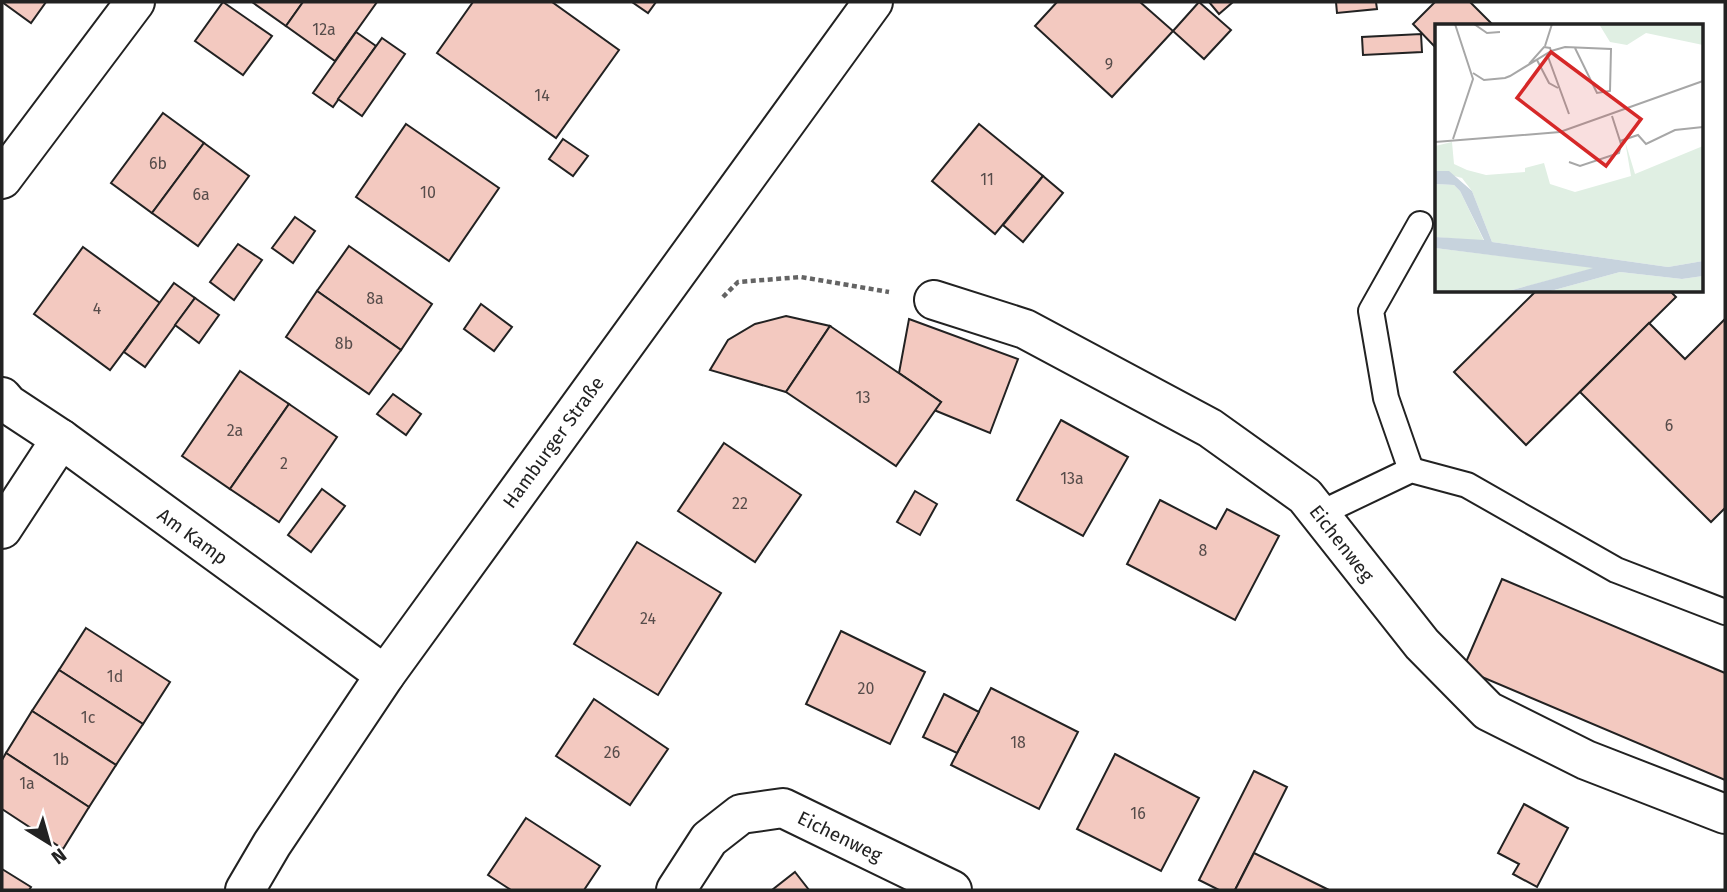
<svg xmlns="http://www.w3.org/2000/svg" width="1727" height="892" viewBox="0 0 1727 892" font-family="'Fira Sans',sans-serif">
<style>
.building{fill:#f3c9c0;stroke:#222;stroke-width:2}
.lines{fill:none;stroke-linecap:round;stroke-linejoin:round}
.service-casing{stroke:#222;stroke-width:28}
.minor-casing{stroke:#222;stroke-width:42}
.primary-casing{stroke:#222;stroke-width:42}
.path{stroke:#646464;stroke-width:4.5;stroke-dasharray:5 3.5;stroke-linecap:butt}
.service{stroke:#fff;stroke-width:24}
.minor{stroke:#fff;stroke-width:38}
.primary{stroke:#fff;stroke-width:38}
.labels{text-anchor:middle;stroke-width:5;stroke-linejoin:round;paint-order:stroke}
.number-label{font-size:16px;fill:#564c4a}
.street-label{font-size:19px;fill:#222;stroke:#fff}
.inset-road{fill:none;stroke:#a7a7a7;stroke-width:2}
.view{fill:#d62828;fill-opacity:0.15;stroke:#d62828;stroke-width:3.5}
.inset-edge{fill:none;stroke:#222;stroke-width:3.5}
</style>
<rect width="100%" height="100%" fill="#fff"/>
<!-- building -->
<g class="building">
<polygon points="2,2 46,2 31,23"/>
<polygon points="223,2 272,36 243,75 195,41"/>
<polygon points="252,2 303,2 286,26"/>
<polygon points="303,2 377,2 335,61 286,26"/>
<polygon points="473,2 552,2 619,50 556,138 437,53"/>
<polygon points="632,2 656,2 648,13"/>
<polygon points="1057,2 1140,2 1173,31 1112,97 1035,26"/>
<polygon points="1199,2 1231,30 1204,59 1173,31"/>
<polygon points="1209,2 1233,2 1219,14"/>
<polygon points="1336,2 1376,2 1377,9 1337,13"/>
<polygon points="1435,2 1470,2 1494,26 1436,26 1436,48 1413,24"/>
<polygon points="356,32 376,46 333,107 313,93"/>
<polygon points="1421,34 1422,52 1363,55 1362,37"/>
<polygon points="382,38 405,54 362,116 338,99"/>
<polygon points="163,113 204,143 152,213 111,183"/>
<polygon points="406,124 499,188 449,261 356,197"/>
<polygon points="979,124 1043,176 995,234 932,181"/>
<polygon points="563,139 588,156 573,176 549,159"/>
<polygon points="204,143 249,176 198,246 152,213"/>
<polygon points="1043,176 1063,193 1023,242 1003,225"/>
<polygon points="295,217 315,231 293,263 272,248"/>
<polygon points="238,244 262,260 234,300 210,282"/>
<polygon points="349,246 432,304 401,350 317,291"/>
<polygon points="83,247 160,303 110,370 34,314"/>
<polygon points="174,283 195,298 145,367 124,352"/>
<polygon points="1537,290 1669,290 1676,297 1526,445 1454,372"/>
<polygon points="317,291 401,350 369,394 286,337"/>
<polygon points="195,298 219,315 199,343 175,325"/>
<polygon points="481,304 512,327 494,351 464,329"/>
<polygon points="786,316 830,326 786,392 710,370 728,340 755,324"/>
<polygon points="909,319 1018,359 990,433 934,410 941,402 899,373"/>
<polygon points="1725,319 1725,508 1711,522 1580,392 1649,323 1685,359"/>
<polygon points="830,326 941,402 896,466 786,392"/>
<polygon points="240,371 289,404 230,489 182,456"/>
<polygon points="393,394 421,414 406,435 377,414"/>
<polygon points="289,404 337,437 279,522 230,489"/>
<polygon points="1061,420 1128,457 1083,536 1017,500"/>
<polygon points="724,443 801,495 755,562 678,511"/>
<polygon points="322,489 345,506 311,552 288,535"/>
<polygon points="915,491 937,504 920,535 897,522"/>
<polygon points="1160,500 1216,529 1227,509 1279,536 1235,620 1127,564"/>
<polygon points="637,542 721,593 658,695 574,644"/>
<polygon points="1502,579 1725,673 1725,780 1463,669"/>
<polygon points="86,628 170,682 143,724 59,670"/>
<polygon points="841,631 925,672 890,744 806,704"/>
<polygon points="59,670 143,724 116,765 32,711"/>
<polygon points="991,688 1078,732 1039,809 951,765"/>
<polygon points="944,694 979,712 957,753 923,737"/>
<polygon points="594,699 668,749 630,805 556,756"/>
<polygon points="32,711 116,765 89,807 6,753"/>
<polygon points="6,753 89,807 63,849 2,809 2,760"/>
<polygon points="1115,754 1199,798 1161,871 1077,829"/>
<polygon points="1254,771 1287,787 1235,890 1219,890 1199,880"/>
<polygon points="1524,804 1568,828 1537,887 1513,874 1519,864 1498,853"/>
<polygon points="526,818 600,866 584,890 511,890 488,875"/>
<polygon points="1254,853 1329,890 1235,890"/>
<polygon points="2,869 31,887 29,890 2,890"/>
<polygon points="795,872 809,890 772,890"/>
</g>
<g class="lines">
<defs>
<g id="service">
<polyline points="1411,470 1386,398 1371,311 1420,224"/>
<polyline points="1319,514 1411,470 1467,485 1616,570 1725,612"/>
</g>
<g id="minor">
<polyline points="2,179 135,2"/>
<polyline points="934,300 1025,329 1210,428 1305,496 1422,644 1488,711 1586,760 1725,814"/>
<polyline points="2,397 8,404 61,439 385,675"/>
<polyline points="2,529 61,439"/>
<polyline points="676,890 709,839 741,814 783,808 952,890"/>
</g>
<polyline id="primary" points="245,890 272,844 385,675 873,2"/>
</defs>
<!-- service casing -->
<use href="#service" class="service-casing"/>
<!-- minor casing -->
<use href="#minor" class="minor-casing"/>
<!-- primary casing -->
<use href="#primary" class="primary-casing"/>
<!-- path -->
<polyline class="path" points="723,297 738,282 801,277 889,292"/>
<!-- service -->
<use href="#service" class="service"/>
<!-- minor -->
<use href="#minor" class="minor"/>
<!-- primary -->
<use href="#primary" class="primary"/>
</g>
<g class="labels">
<!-- number labels -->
<g class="number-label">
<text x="324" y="35">12a</text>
<text x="1109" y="70">9</text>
<text x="542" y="101">14</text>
<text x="158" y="169">6b</text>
<text x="987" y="185">11</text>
<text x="428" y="198">10</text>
<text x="201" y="200">6a</text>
<text x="375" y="304">8a</text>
<text x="97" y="314">4</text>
<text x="344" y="349">8b</text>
<text x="863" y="403">13</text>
<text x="1669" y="431">6</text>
<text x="235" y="436">2a</text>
<text x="284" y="469">2</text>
<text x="1072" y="484">13a</text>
<text x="740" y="509">22</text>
<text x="1203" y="556">8</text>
<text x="648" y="624">24</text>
<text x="115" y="682">1d</text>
<text x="866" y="694">20</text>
<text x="88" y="723">1c</text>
<text x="1018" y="748">18</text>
<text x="612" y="758">26</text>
<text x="61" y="765">1b</text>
<text x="27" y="789">1a</text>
<text x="1138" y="819">16</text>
</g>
<!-- street labels -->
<g class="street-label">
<text transform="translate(553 442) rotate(-54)" y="7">Hamburger Straße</text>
<text transform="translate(193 536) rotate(36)" y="7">Am Kamp</text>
<text transform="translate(1342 543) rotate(52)" y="7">Eichenweg</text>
<text transform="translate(840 836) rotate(26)" y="7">Eichenweg</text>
</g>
</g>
<!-- overview -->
<g transform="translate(1435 24)">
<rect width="268" height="268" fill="#fff"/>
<path d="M164 0H268V21L211 9 192 21 175 18ZM190 117 200 150 268 122V237L233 243 57 218 37 167 27 154 0 147V122L17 118 19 140 32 146 51 151 90 148V144L109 139 115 160 140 168 196 152ZM0 160 19 161 25 167 49 217 0 213ZM0 224 172 245 152 246 70 268H0ZM185 248 247 255 268 252V268H112Z" fill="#e0efe3"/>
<path d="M0 147H14L37 167 57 218 233 243 268 237V252L247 255 185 248 112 268H70L158 244 0 224V213L49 216 25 167 19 161 0 160Z" fill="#c7d3dd"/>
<path class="inset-road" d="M39 0 52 9 65 8M110 22 117 0M116 27 130 23 176 25 175 67 162 69 140 24M112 30 134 90M102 36 114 59 123 64M38 49 49 56 70 54 75 52 116 27 115 24 109 23 94 40M18 115 38 55 20 0M185 117 203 111 211 120 240 106 268 103M0 118 125 108 268 57M134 138 145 142 184 129 186 120 177 92"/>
<path class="view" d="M116 28 206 95 171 142 82 74Z"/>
<rect width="268" height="268" class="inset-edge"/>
</g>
<!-- border -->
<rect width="1727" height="892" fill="none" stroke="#222222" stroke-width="7"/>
<!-- north arrow -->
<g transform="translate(49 843) rotate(143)" stroke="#ffffff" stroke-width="5" paint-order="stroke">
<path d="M0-5L12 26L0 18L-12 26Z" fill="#222222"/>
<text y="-10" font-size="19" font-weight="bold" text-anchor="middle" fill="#222222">N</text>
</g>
</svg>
